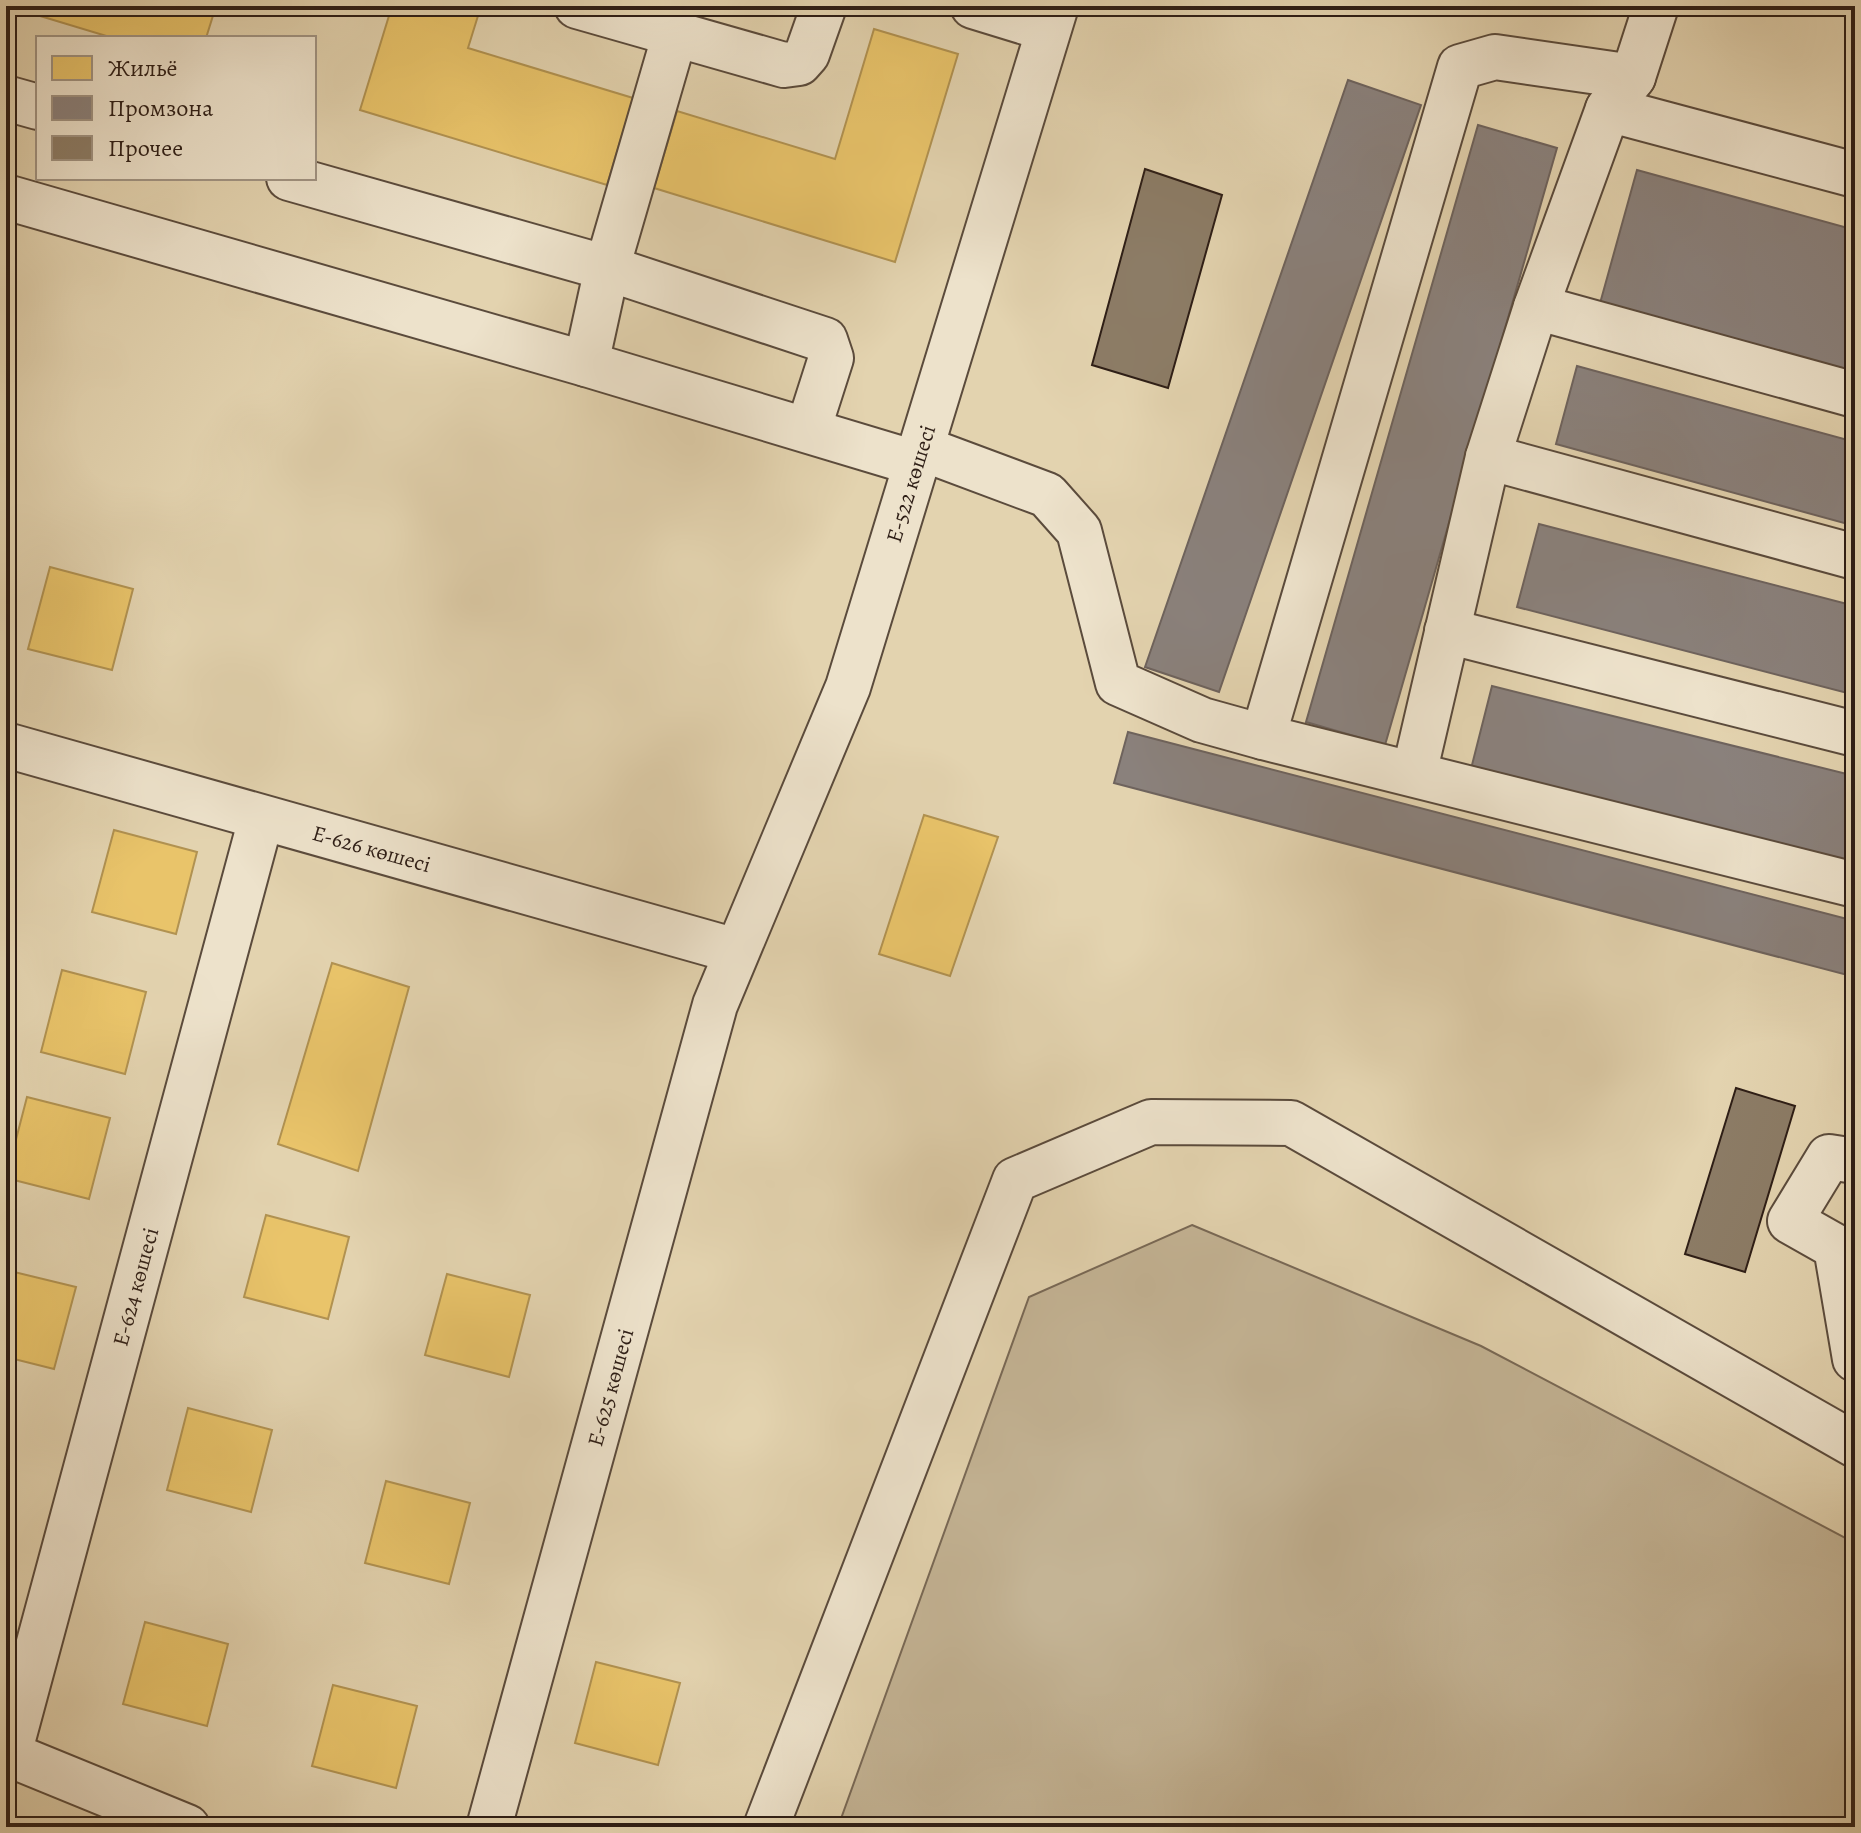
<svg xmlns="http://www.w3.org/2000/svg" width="1861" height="1833" viewBox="0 0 1861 1833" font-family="Alegreya,serif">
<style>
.green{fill:#c4b495;stroke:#796956;stroke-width:2}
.homes{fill:#e9c46a;stroke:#b19251;stroke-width:2}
.industry{fill:#8a817c;stroke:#6e635d;stroke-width:2}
.building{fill:#8c7c66;stroke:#2e1e16;stroke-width:2}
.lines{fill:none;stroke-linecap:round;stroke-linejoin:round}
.minor-casing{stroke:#5b4b3c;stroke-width:48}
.minor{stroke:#ede2cb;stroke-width:44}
.labels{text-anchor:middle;stroke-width:8;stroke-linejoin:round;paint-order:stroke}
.street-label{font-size:22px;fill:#2e1e16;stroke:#ede2cb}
</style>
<rect width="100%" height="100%" fill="#e3d3af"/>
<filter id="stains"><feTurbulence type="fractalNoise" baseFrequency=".0025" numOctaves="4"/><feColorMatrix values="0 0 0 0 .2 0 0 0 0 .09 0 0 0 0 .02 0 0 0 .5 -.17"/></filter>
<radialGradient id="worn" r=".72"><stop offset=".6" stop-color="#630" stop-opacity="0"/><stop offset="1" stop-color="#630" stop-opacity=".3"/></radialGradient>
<!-- green -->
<polygon class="green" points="1192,1225 1481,1346 1855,1543 1855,1827 838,1827 1029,1297"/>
<!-- homes -->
<g class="homes">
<polygon points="7,6 216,6 206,38 113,38"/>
<polygon points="392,6 481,6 468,48 633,98 607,185 360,110"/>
<polygon points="874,29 958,54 895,262 654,188 677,111 835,159"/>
<polygon points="50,567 133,589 112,670 28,649"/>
<polygon points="924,815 998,837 950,976 879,954"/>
<polygon points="114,830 197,852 176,934 92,912"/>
<polygon points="332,963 409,987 358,1171 278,1144"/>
<polygon points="62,970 146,992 125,1074 41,1052"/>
<polygon points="27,1097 110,1118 89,1199 6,1178"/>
<polygon points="266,1215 349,1237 328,1319 244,1297"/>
<polygon points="6,1270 76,1287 54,1369 6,1357"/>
<polygon points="447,1274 530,1295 509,1377 425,1355"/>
<polygon points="188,1408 272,1430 251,1512 167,1490"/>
<polygon points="386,1481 470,1503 449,1584 365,1563"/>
<polygon points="145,1622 228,1644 207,1726 123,1704"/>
<polygon points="596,1662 680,1683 658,1765 575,1743"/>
<polygon points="333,1685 417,1706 396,1788 312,1766"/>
<polygon points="6,1814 37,1827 6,1827"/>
</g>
<!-- industry -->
<g class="industry">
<polygon points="1348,80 1421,105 1219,692 1145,667"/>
<polygon points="1478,125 1557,148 1385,745 1306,722"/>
<polygon points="1637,170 1855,230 1855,378 1599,307"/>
<polygon points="1577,366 1855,442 1855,526 1556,444"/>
<polygon points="1539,524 1855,606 1855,695 1517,607"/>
<polygon points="1492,686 1855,776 1855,864 1471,769"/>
<polygon points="1128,732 1855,921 1855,977 1114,783"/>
</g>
<!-- building -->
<g class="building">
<polygon points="1145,169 1222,195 1168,388 1092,365"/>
<polygon points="1736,1088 1795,1106 1745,1272 1685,1254"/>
</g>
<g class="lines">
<defs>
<g id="minor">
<polyline points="577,6 784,65 799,63 807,54 824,6"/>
<polyline points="973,6 1048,29"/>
<polyline points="1633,77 1495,57 1460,67 1263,737 1855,885"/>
<polyline points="6,98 38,107"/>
<polyline points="1608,109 1855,175"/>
<polyline points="289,178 607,268 825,340 831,358 808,430"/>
<polyline points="6,197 586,364 915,463"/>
<polyline points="1536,307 1855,395"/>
<polyline points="586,364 607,268 675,34"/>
<polyline points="921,448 1047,495 1079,531 1118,683 1202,720 1263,737"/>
<polyline points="1488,457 1855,557"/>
<polyline points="1447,631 1855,734"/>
<path id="s1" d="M6 745 736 951"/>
<polyline points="1414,774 1488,457 1536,307 1608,109 1633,77 1656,6"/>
<polyline points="1855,1161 1829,1157 1790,1221 1836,1247 1855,1359"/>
<polyline points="6,1753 187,1827"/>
<path id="s2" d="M9 1754 261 819"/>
<path id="s3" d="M489 1827 715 1005 848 687 1056 6"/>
<polyline points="766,1827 1015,1180 1151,1122 1291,1123 1855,1445"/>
</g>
</defs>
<!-- minor casing -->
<use href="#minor" class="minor-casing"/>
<!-- minor -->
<use href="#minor" class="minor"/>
</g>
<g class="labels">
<!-- street labels -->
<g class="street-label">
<text dy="8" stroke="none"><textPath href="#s3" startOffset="1410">Е-522 көшесі</textPath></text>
<text dy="8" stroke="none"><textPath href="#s1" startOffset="380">Е-626 көшесі</textPath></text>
<text dy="8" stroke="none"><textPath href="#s2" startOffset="484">Е-624 көшесі</textPath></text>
<text dy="8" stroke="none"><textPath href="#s3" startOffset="456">Е-625 көшесі</textPath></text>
</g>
</g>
<!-- margin -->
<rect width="1861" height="1833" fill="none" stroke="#e3d3af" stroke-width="32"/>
<rect x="8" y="8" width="1845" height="1817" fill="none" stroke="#2e1e16" stroke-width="4"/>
<rect x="16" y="16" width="1829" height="1801" fill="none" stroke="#2e1e16" stroke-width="2"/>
<!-- legend -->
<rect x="36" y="36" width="280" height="144" fill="#ede2cb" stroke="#a19483" stroke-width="2"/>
<rect x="52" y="56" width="40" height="24" fill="#e9c46a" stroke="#a19483" stroke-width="2"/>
<text x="108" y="76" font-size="24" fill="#2e1e16">Жильё</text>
<rect x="52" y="96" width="40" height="24" fill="#8a817c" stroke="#a19483" stroke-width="2"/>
<text x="108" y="116" font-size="24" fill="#2e1e16">Промзона</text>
<rect x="52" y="136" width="40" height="24" fill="#8c7c66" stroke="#a19483" stroke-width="2"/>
<text x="108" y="156" font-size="24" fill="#2e1e16">Прочее</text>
<rect width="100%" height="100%" filter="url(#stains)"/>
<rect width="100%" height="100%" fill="url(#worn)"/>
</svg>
